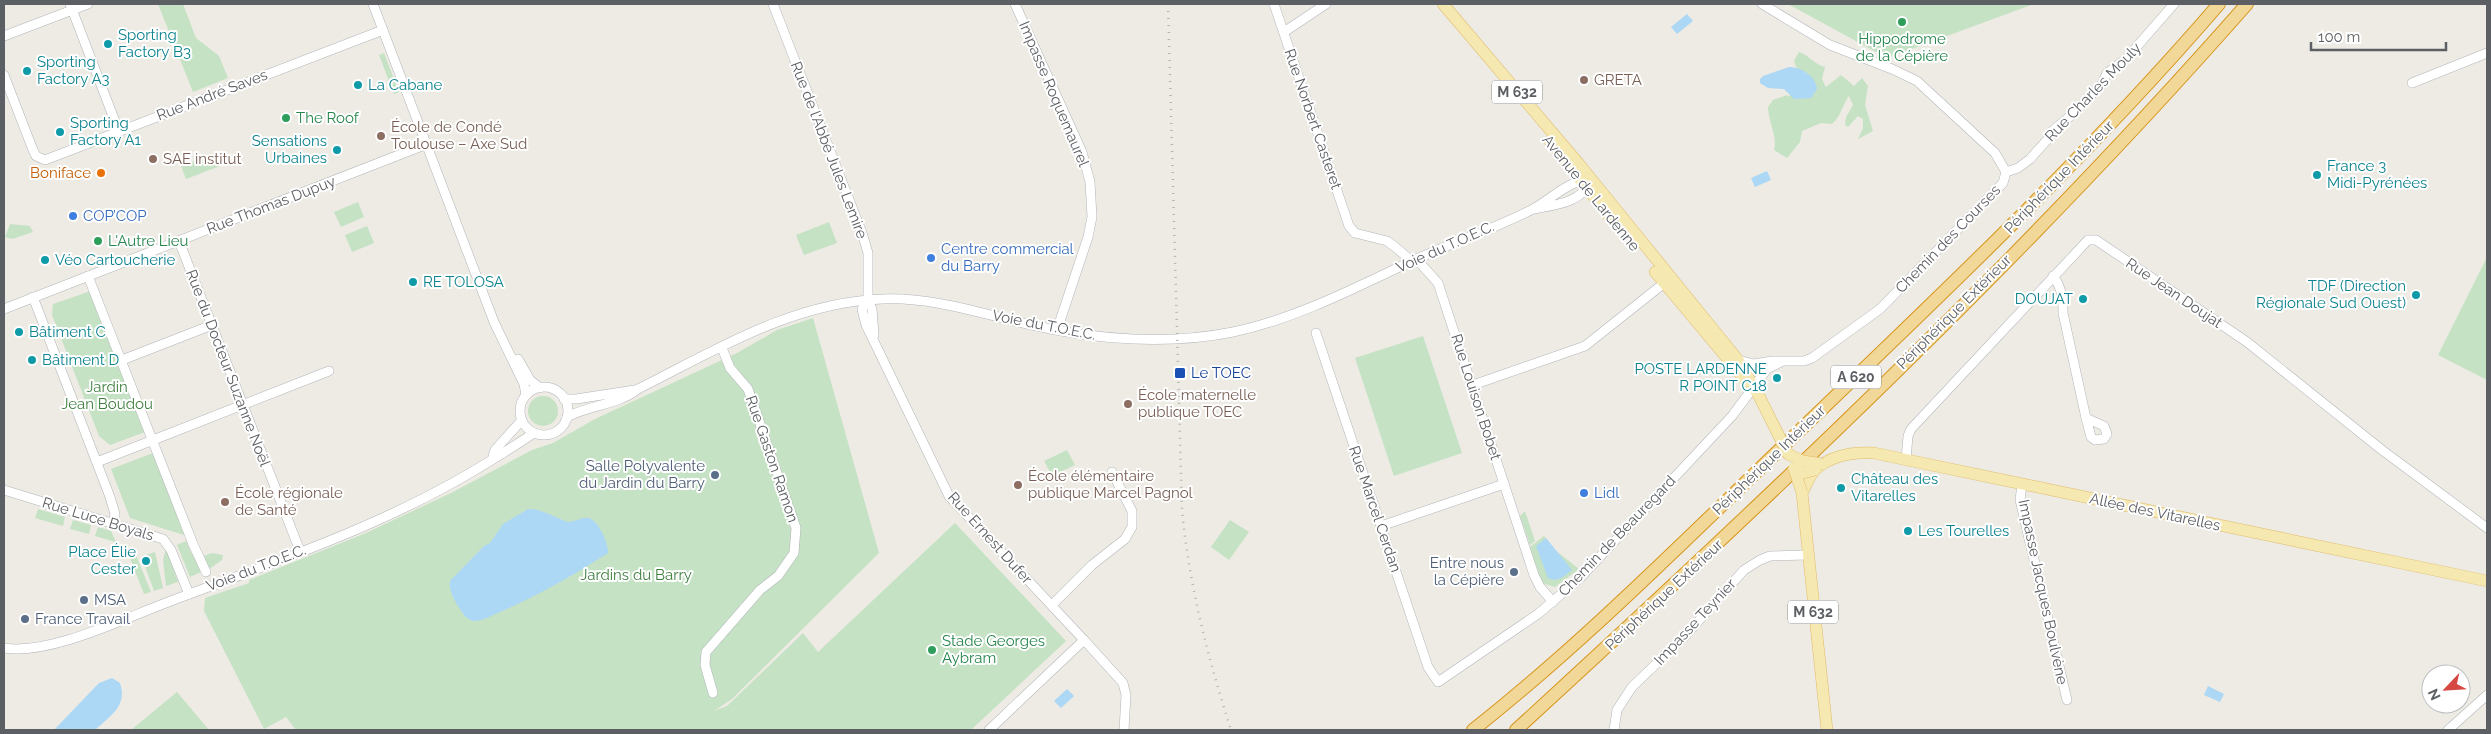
<svg xmlns="http://www.w3.org/2000/svg" width="2491" height="734" viewBox="0 0 2491 734" font-family="Raleway,sans-serif">
<style>
.green{fill:#c5e2c4}
.water{fill:#acd8f5}
.lines{fill:none;stroke-linecap:round;stroke-linejoin:round}
.minor-casing{stroke:#b2b4b8;stroke-width:10}
.major-casing{stroke:#e1bb69;stroke-width:12}
.highway-casing{stroke:#d7951a;stroke-width:14}
.minor{stroke:#fff;stroke-width:9}
.major{stroke:#f5e8b1;stroke-width:11}
.highway{stroke:#f1d798;stroke-width:12}
.rail{stroke:#b2b3b3;stroke-width:2.5;stroke-dasharray:1 6;stroke-linecap:butt}
.major-bridge-casing{stroke:#e1bb69;stroke-width:12;stroke-linecap:butt}
.major-bridge{stroke:#f5e8b1;stroke-width:11}
.leisure-dot{fill:#2e9e5b;stroke:#fff;stroke-width:2}
.culture-dot{fill:#0f9aa8;stroke:#fff;stroke-width:2}
.education-dot{fill:#8d6e63;stroke:#fff;stroke-width:2}
.food-dot{fill:#e8710a;stroke:#fff;stroke-width:2}
.shop-dot{fill:#3f7fe0;stroke:#fff;stroke-width:2}
.transit-dot{fill:#1a4fb4;stroke:#fff;stroke-width:2}
.service-dot{fill:#5c6f8a;stroke:#fff;stroke-width:2}
.labels{text-anchor:middle;stroke-width:4;stroke-linejoin:round;paint-order:stroke}
.shield{fill:#fff;stroke:#8d8f92;stroke-width:1}
.shield-label{font-size:14px;font-weight:bold;fill:#5c5f63}
.culture-label{font-size:15px;fill:#0d838f;stroke:#fff;text-anchor:start}
.leisure-label{font-size:15px;fill:#27864d;stroke:#fff;text-anchor:start}
.education-label{font-size:15px;fill:#785e54;stroke:#fff;text-anchor:start}
.street-label{font-size:15px;fill:#5c5f63;stroke:#fff}
.food-label{font-size:15px;fill:#c56008;stroke:#fff;text-anchor:end}
.shop-label{font-size:15px;fill:#366cbe;stroke:#fff;text-anchor:start}
.transit-label{font-size:15px;fill:#164399;stroke:#fff;text-anchor:start}
.park-label{font-size:15px;fill:#3f7f40;stroke:#fff}
.service-label{font-size:15px;fill:#4e5e75;stroke:#fff;text-anchor:end}
</style>
<rect width="100%" height="100%" fill="#edebe4"/>
<!-- green -->
<g class="green">
<polygon points="158,4 183,4 196,38 219,56 228,78 193,92"/>
<polygon points="1788,4 2034,4 1887,58"/>
<path d="M1799 52C1810 56 1814 64 1825 67L1822 79 1826 87 1841 75 1854 86 1862 78 1868 86 1865 105 1873 131 1858 139 1863 128V119L1858 116 1848 127 1845 125 1846 117 1853 105 1849 96C1842 105 1842 115 1832 124L1821 123 1802 131 1800 142 1787 158 1774 150C1778 138 1768 121 1768 107L1773 100 1787 95 1789 97 1799 70 1796 67 1794 61Z"/>
<polygon points="384,53 399,92 394,94 379,55"/>
<polygon points="216,153 220,166 186,179 181,166"/>
<polygon points="358,202 364,217 341,227 334,212"/>
<polygon points="829,222 837,243 804,255 796,235"/>
<polygon points="10,224 30,226 33,232 12,239 5,237"/>
<polygon points="367,226 374,243 352,252 345,235"/>
<polygon points="2487,257 2487,380 2438,355"/>
<polygon points="91,291 145,432 110,445 99,436 52,315 53,304"/>
<polygon points="813,318 879,553 732,699 714,711 727,706 803,633 818,652 955,523 1066,641 971,730 296,730 286,717 264,729 204,611 205,598 249,583 249,580 366,533 453,492 532,450 553,443 595,419 737,353 777,330"/>
<polygon points="1423,336 1462,453 1394,476 1355,358"/>
<circle cx="543" cy="411" r="15"/>
<polygon points="1067,450 1075,465 1052,476 1044,461"/>
<polygon points="153,453 184,535 130,518 111,469"/>
<polygon points="38,509 65,517 63,526 35,518"/>
<polygon points="1525,511 1535,541 1530,545 1520,516"/>
<polygon points="73,520 91,525 89,534 70,529"/>
<polygon points="1230,520 1249,532 1229,560 1211,547"/>
<polygon points="98,527 111,531 116,542 95,536"/>
<polygon points="1544,536 1546,538 1537,546 1571,570 1555,550 1579,569 1555,587 1542,583 1530,547"/>
<polygon points="186,541 192,555 195,554 203,571 190,577 177,545"/>
<polygon points="166,549 178,582 166,586 163,560"/>
<polygon points="155,552 163,588 154,591 145,566 150,564 146,555"/>
<polygon points="128,553 136,555 151,592 144,594"/>
<polygon points="212,553 223,555 222,560 209,569 204,556"/>
<polygon points="177,692 209,730 131,730"/>
</g>
<!-- water -->
<g class="water">
<polygon points="1687,14 1693,21 1677,34 1671,27"/>
<path d="M1789 67C1801 67 1816 76 1817 89L1811 98 1794 99 1784 89 1768 88 1760 83V79L1763 76Z"/>
<polygon points="1767,171 1771,180 1755,187 1751,178"/>
<path d="M528 509C543 509 551 516 565 521 571 524 580 517 588 518 598 519 609 544 608 553 572 576 539 595 500 612 492 615 483 621 474 621 466 620 462 612 458 606 453 598 449 590 450 581L484 546 490 543 503 524Z"/>
<path d="M1546 538 1572 570C1564 576 1558 583 1548 578L1536 546Z"/>
<path d="M112 678 120 683C128 706 110 716 95 730H54L99 683Z"/>
<polygon points="2208,686 2224,694 2220,702 2204,695"/>
<polygon points="1067,689 1074,696 1061,708 1054,701"/>
</g>
<g class="lines">
<defs>
<g id="minor">
<polyline points="70,4 116,124 127,129"/>
<polyline points="373,4 494,322 524,384 526,395"/>
<polyline points="773,4 862,233 868,253 868,300 872,309 874,335"/>
<polyline points="1015,4 1082,152 1090,182 1092,217 1088,237 1057,330"/>
<polyline points="1274,4 1349,226 1355,233 1387,241 1394,246 1408,258 1420,263 1438,283 1534,575 1540,587 1553,602"/>
<polyline points="1284,32 1326,4"/>
<polyline points="4,36 88,4"/>
<polyline points="4,75 33,150 36,156 45,160 383,30"/>
<polyline points="2412,83 2487,53"/>
<polyline points="2006,172 2018,168 2030,159 2048,139 2050,133 2075,112 2102,84 2107,73 2126,59 2174,4"/>
<polyline points="179,241 300,551"/>
<polyline points="88,276 193,544 206,572"/>
<path d="M2053 276C2062 287 2063 300 2063 313L2086 418 2091 437 2095 440 2104 439 2107 434 2104 426 2086 418"/>
<polyline points="33,297 110,497 115,514 113,523"/>
<polyline points="868,300 862,309 866,325 949,496 1084,640"/>
<polyline points="4,309 427,144"/>
<polyline points="1316,333 1428,667 1438,682 1538,614 1580,578 1732,416 1767,369 1781,362"/>
<polyline points="518,359 530,380 540,388"/>
<polyline points="122,360 212,325"/>
<polyline points="1738,360 1754,364 1772,361 1804,361 1812,358 1880,309 2003,183 2006,172 1995,153 1917,81 1892,69 1830,45 1762,4"/>
<polyline points="1473,385 1585,346 1668,280"/>
<circle cx="544" cy="411" r="24"/>
<polyline points="564,399 576,399 635,390"/>
<path d="M567 417C589 405 618 405 638 389 716 350 793 302 883 299 934 297 982 314 1032 325 1096 340 1169 345 1233 332 1295 319 1355 288 1412 261 1452 243 1494 229 1533 209 1552 199 1568 180 1590 180 1584 202 1555 205 1534 209"/>
<polyline points="493,456 495,450 522,420"/>
<polyline points="1906,460 1908,436 1911,429 2088,240 2096,240 2247,342 2382,450 2487,528"/>
<polyline points="97,462 329,371"/>
<polyline points="2022,484 2020,500 2067,700"/>
<polyline points="4,490 163,539 171,550 189,594"/>
<polyline points="1381,526 1504,484"/>
<polyline points="1052,605 1092,565 1125,539 1132,527 1132,511 1112,472"/>
<path d="M4 648C49 655 121 620 163 604 266 565 375 529 470 473 492 460 513 447 534 433"/>
<polyline points="713,693 705,665 706,652 760,590 778,576 794,553 796,528 748,389 730,368 722,348"/>
<polyline points="989,730 1084,640 1123,683 1126,695 1124,730"/>
<polyline points="1614,730 1617,710 1632,687 1686,635 1744,570 1760,560 1770,556 1807,555"/>
<polyline points="2448,730 2487,695"/>
</g>
<g id="major">
<polyline points="1443,4 1579,164 1738,360 1760,398"/>
<polyline points="1550,141 1608,215"/>
<polyline points="1655,272 1746,381"/>
<path d="M1827 730 1802 493C1806 486 1810 474 1816 469 1832 455 1854 452 1874 453L2487 581"/>
</g>
<g id="highway">
<path d="M1473 730C1588 639 1691 534 1797 433 1942 294 2088 156 2219 4"/>
<path d="M1516 730C1769 498 2020 262 2247 4"/>
</g>
</defs>
<!-- minor casing -->
<use href="#minor" class="minor-casing"/>
<!-- major casing -->
<use href="#major" class="major-casing"/>
<!-- highway casing -->
<use href="#highway" class="highway-casing"/>
<!-- minor -->
<use href="#minor" class="minor"/>
<!-- major -->
<use href="#major" class="major"/>
<!-- highway -->
<use href="#highway" class="highway"/>
<!-- rail -->
<path class="rail" d="M1168 4 1182 510C1189 585 1208 658 1231 730"/>
<defs>
<g id="major-bridge">
<polyline points="1760,398 1788,454 1802,461 1823,464"/>
<polyline points="1794,468 1802,493"/>
<polyline points="1794,468 1803,473 1815,470"/>
</g>
</defs>
<!-- major-bridge casing -->
<use href="#major-bridge" class="major-bridge-casing"/>
<!-- major-bridge -->
<use href="#major-bridge" class="major-bridge"/>
</g>
<!-- markers -->
<g class="leisure-dot">
<circle cx="1902" cy="22" r="5"/>
<circle cx="286" cy="118" r="5"/>
<circle cx="98" cy="241" r="5"/>
<circle cx="932" cy="650" r="5"/>
</g>
<g class="culture-dot">
<circle cx="108" cy="44" r="5"/>
<circle cx="27" cy="71" r="5"/>
<circle cx="358" cy="85" r="5"/>
<circle cx="60" cy="132" r="5"/>
<circle cx="337" cy="150" r="5"/>
<circle cx="2317" cy="175" r="5"/>
<circle cx="45" cy="260" r="5"/>
<circle cx="413" cy="282" r="5"/>
<circle cx="2416" cy="295" r="5"/>
<circle cx="2083" cy="299" r="5"/>
<circle cx="19" cy="332" r="5"/>
<circle cx="32" cy="360" r="5"/>
<circle cx="1777" cy="378" r="5"/>
<circle cx="1841" cy="488" r="5"/>
<circle cx="1908" cy="531" r="5"/>
<circle cx="146" cy="561" r="5"/>
</g>
<g class="education-dot">
<circle cx="1584" cy="80" r="5"/>
<circle cx="381" cy="136" r="5"/>
<circle cx="153" cy="159" r="5"/>
<circle cx="1128" cy="404" r="5"/>
<circle cx="1018" cy="485" r="5"/>
<circle cx="225" cy="502" r="5"/>
</g>
<circle class="food-dot" cx="101" cy="173" r="5"/>
<g class="shop-dot">
<circle cx="73" cy="216" r="5"/>
<circle cx="931" cy="258" r="5"/>
<circle cx="1584" cy="493" r="5"/>
</g>
<rect class="transit-dot" x="1174" y="367" width="12" height="12" rx="2.5"/>
<g class="service-dot">
<circle cx="715" cy="475" r="5"/>
<circle cx="1514" cy="572" r="5"/>
<circle cx="84" cy="600" r="5"/>
<circle cx="25" cy="619" r="5"/>
</g>
<g class="labels">
<!-- shield labels -->
<g class="shield">
<rect x="1492" y="80.5" width="50" height="23" rx="4"/>
<rect x="1831" y="365.5" width="50" height="23" rx="4"/>
<rect x="1788" y="600.5" width="50" height="23" rx="4"/>
</g>
<g class="shield-label">
<text x="1517" y="97">M 632</text>
<text x="1856" y="382">A 620</text>
<text x="1813" y="617">M 632</text>
</g>
<!-- culture labels -->
<g class="culture-label">
<text x="118" y="40">Sporting<tspan x="118" dy="17">Factory B3</tspan></text>
<text x="37" y="67">Sporting<tspan x="37" dy="17">Factory A3</tspan></text>
<text x="368" y="90">La Cabane</text>
<text x="70" y="128">Sporting<tspan x="70" dy="17">Factory A1</tspan></text>
<text x="327" y="146" text-anchor="end">Sensations<tspan x="327" dy="17">Urbaines</tspan></text>
<text x="2327" y="171">France 3<tspan x="2327" dy="17">Midi-Pyrénées</tspan></text>
<text x="55" y="265">Véo Cartoucherie</text>
<text x="423" y="287">RE TOLOSA</text>
<text x="2406" y="291" text-anchor="end">TDF (Direction<tspan x="2406" dy="17">Régionale Sud Ouest)</tspan></text>
<text x="2073" y="304" text-anchor="end">DOUJAT</text>
<text x="29" y="337">Bâtiment C</text>
<text x="42" y="365">Bâtiment D</text>
<text x="1767" y="374" text-anchor="end">POSTE LARDENNE<tspan x="1767" dy="17">R POINT C18</tspan></text>
<text x="1851" y="484">Château des<tspan x="1851" dy="17">Vitarelles</tspan></text>
<text x="1918" y="536">Les Tourelles</text>
<text x="136" y="557" text-anchor="end">Place Élie<tspan x="136" dy="17">Cester</tspan></text>
</g>
<!-- leisure labels -->
<g class="leisure-label">
<text x="1902" y="44" text-anchor="middle">Hippodrome<tspan x="1902" dy="17">de la Cépière</tspan></text>
<text x="296" y="123">The Roof</text>
<text x="108" y="246">L'Autre Lieu</text>
<text x="942" y="646">Stade Georges<tspan x="942" dy="17">Aybram</tspan></text>
</g>
<!-- education labels -->
<g class="education-label">
<text x="1594" y="85">GRETA</text>
<text x="391" y="132">École de Condé<tspan x="391" dy="17">Toulouse – Axe Sud</tspan></text>
<text x="163" y="164">SAE institut</text>
<text x="1138" y="400">École maternelle<tspan x="1138" dy="17">publique TOEC</tspan></text>
<text x="1028" y="481">École élémentaire<tspan x="1028" dy="17">publique Marcel Pagnol</tspan></text>
<text x="235" y="498">École régionale<tspan x="235" dy="17">de Santé</tspan></text>
</g>
<!-- street labels -->
<g class="street-label">
<text transform="translate(2093 92) rotate(-46)" y="5">Rue Charles Mouly</text>
<text transform="translate(1054 94) rotate(67)" y="5">Impasse Roquemaurel</text>
<text transform="translate(212 95) rotate(-21)" y="5">Rue André Saves</text>
<text transform="translate(1313 119) rotate(71)" y="5">Rue Norbert Casteret</text>
<text transform="translate(829 150) rotate(69)" y="5">Rue de l'Abbé Jules Lemire</text>
<text transform="translate(2059 177) rotate(-46)" y="5">Périphérique Intérieur</text>
<text transform="translate(1591 193) rotate(51)" y="5">Avenue de Lardenne</text>
<text transform="translate(271 205) rotate(-21)" y="5">Rue Thomas Dupuy</text>
<text transform="translate(1948 239) rotate(-46)" y="5">Chemin des Courses</text>
<text transform="translate(1445 247) rotate(-24)" y="5">Voie du T.O.E.C.</text>
<text transform="translate(2174 293) rotate(34)" y="5">Rue Jean Doujat</text>
<text transform="translate(1954 312) rotate(-45)" y="5">Périphérique Extérieur</text>
<text transform="translate(1044 325) rotate(11)" y="5">Voie du T.O.E.C.</text>
<text transform="translate(228 368) rotate(69)" y="5">Rue du Docteur Suzanne Noël</text>
<text transform="translate(1476 397) rotate(72)" y="5">Rue Louison Bobet</text>
<text transform="translate(772 459) rotate(71)" y="5">Rue Gaston Ramon</text>
<text transform="translate(1769 460) rotate(-44)" y="5">Périphérique Intérieur</text>
<text transform="translate(1375 509) rotate(71)" y="5">Rue Marcel Cerdan</text>
<text transform="translate(2155 512) rotate(12)" y="5">Allée des Vitarelles</text>
<text transform="translate(98 519) rotate(17)" y="5">Rue Luce Boyals</text>
<text transform="translate(1617 536) rotate(-46)" y="5">Chemin de Beauregard</text>
<text transform="translate(990 538) rotate(48)" y="5">Rue Ernest Dufer</text>
<text transform="translate(256 568) rotate(-21)" y="5">Voie du T.O.E.C.</text>
<text transform="translate(2043 592) rotate(78)" y="5">Impasse Jacques Boulvène</text>
<text transform="translate(1664 595) rotate(-43)" y="5">Périphérique Extérieur</text>
<text transform="translate(1695 622) rotate(-47)" y="5">Impasse Teynier</text>
</g>
<!-- food labels -->
<g class="food-label">
<text x="91" y="178">Boniface</text>
</g>
<!-- shop labels -->
<g class="shop-label">
<text x="83" y="221">COP’COP</text>
<text x="941" y="254">Centre commercial<tspan x="941" dy="17">du Barry</tspan></text>
<text x="1594" y="498">Lidl</text>
</g>
<!-- transit labels -->
<g class="transit-label">
<text x="1191" y="378">Le TOEC</text>
</g>
<!-- park labels -->
<g class="park-label">
<text x="107" y="392">Jardin<tspan x="107" dy="17">Jean Boudou</tspan></text>
<text x="636" y="580">Jardins du Barry</text>
</g>
<!-- service labels -->
<g class="service-label">
<text x="705" y="471">Salle Polyvalente<tspan x="705" dy="17">du Jardin du Barry</tspan></text>
<text x="1504" y="568">Entre nous<tspan x="1504" dy="17">la Cépière</tspan></text>
<text x="94" y="605" text-anchor="start">MSA</text>
<text x="35" y="624" text-anchor="start">France Travail</text>
</g>
</g>
<!-- border -->
<rect width="2491" height="734" fill="none" stroke="#5c5f63" stroke-width="10"/>
<!-- north arrow -->
<g transform="translate(2446 689) rotate(245)"><circle r="24" fill="#ffffff" stroke="#bebfc1"/>
<path d="M0-4L9 19L0 12L-9 19Z" fill="#d54942"/>
<text y="-8" font-size="14" font-weight="bold" text-anchor="middle" fill="#5c5f63">N</text>
</g>
<!-- scale -->
<path d="M2311 42v8h135v-8" fill="none" stroke="#5c5f63" stroke-width="2.5"/>
<text x="2318" y="42" font-size="15" fill="#5c5f63" stroke="#ffffff" stroke-width="4" paint-order="stroke">100 m</text>
</svg>
